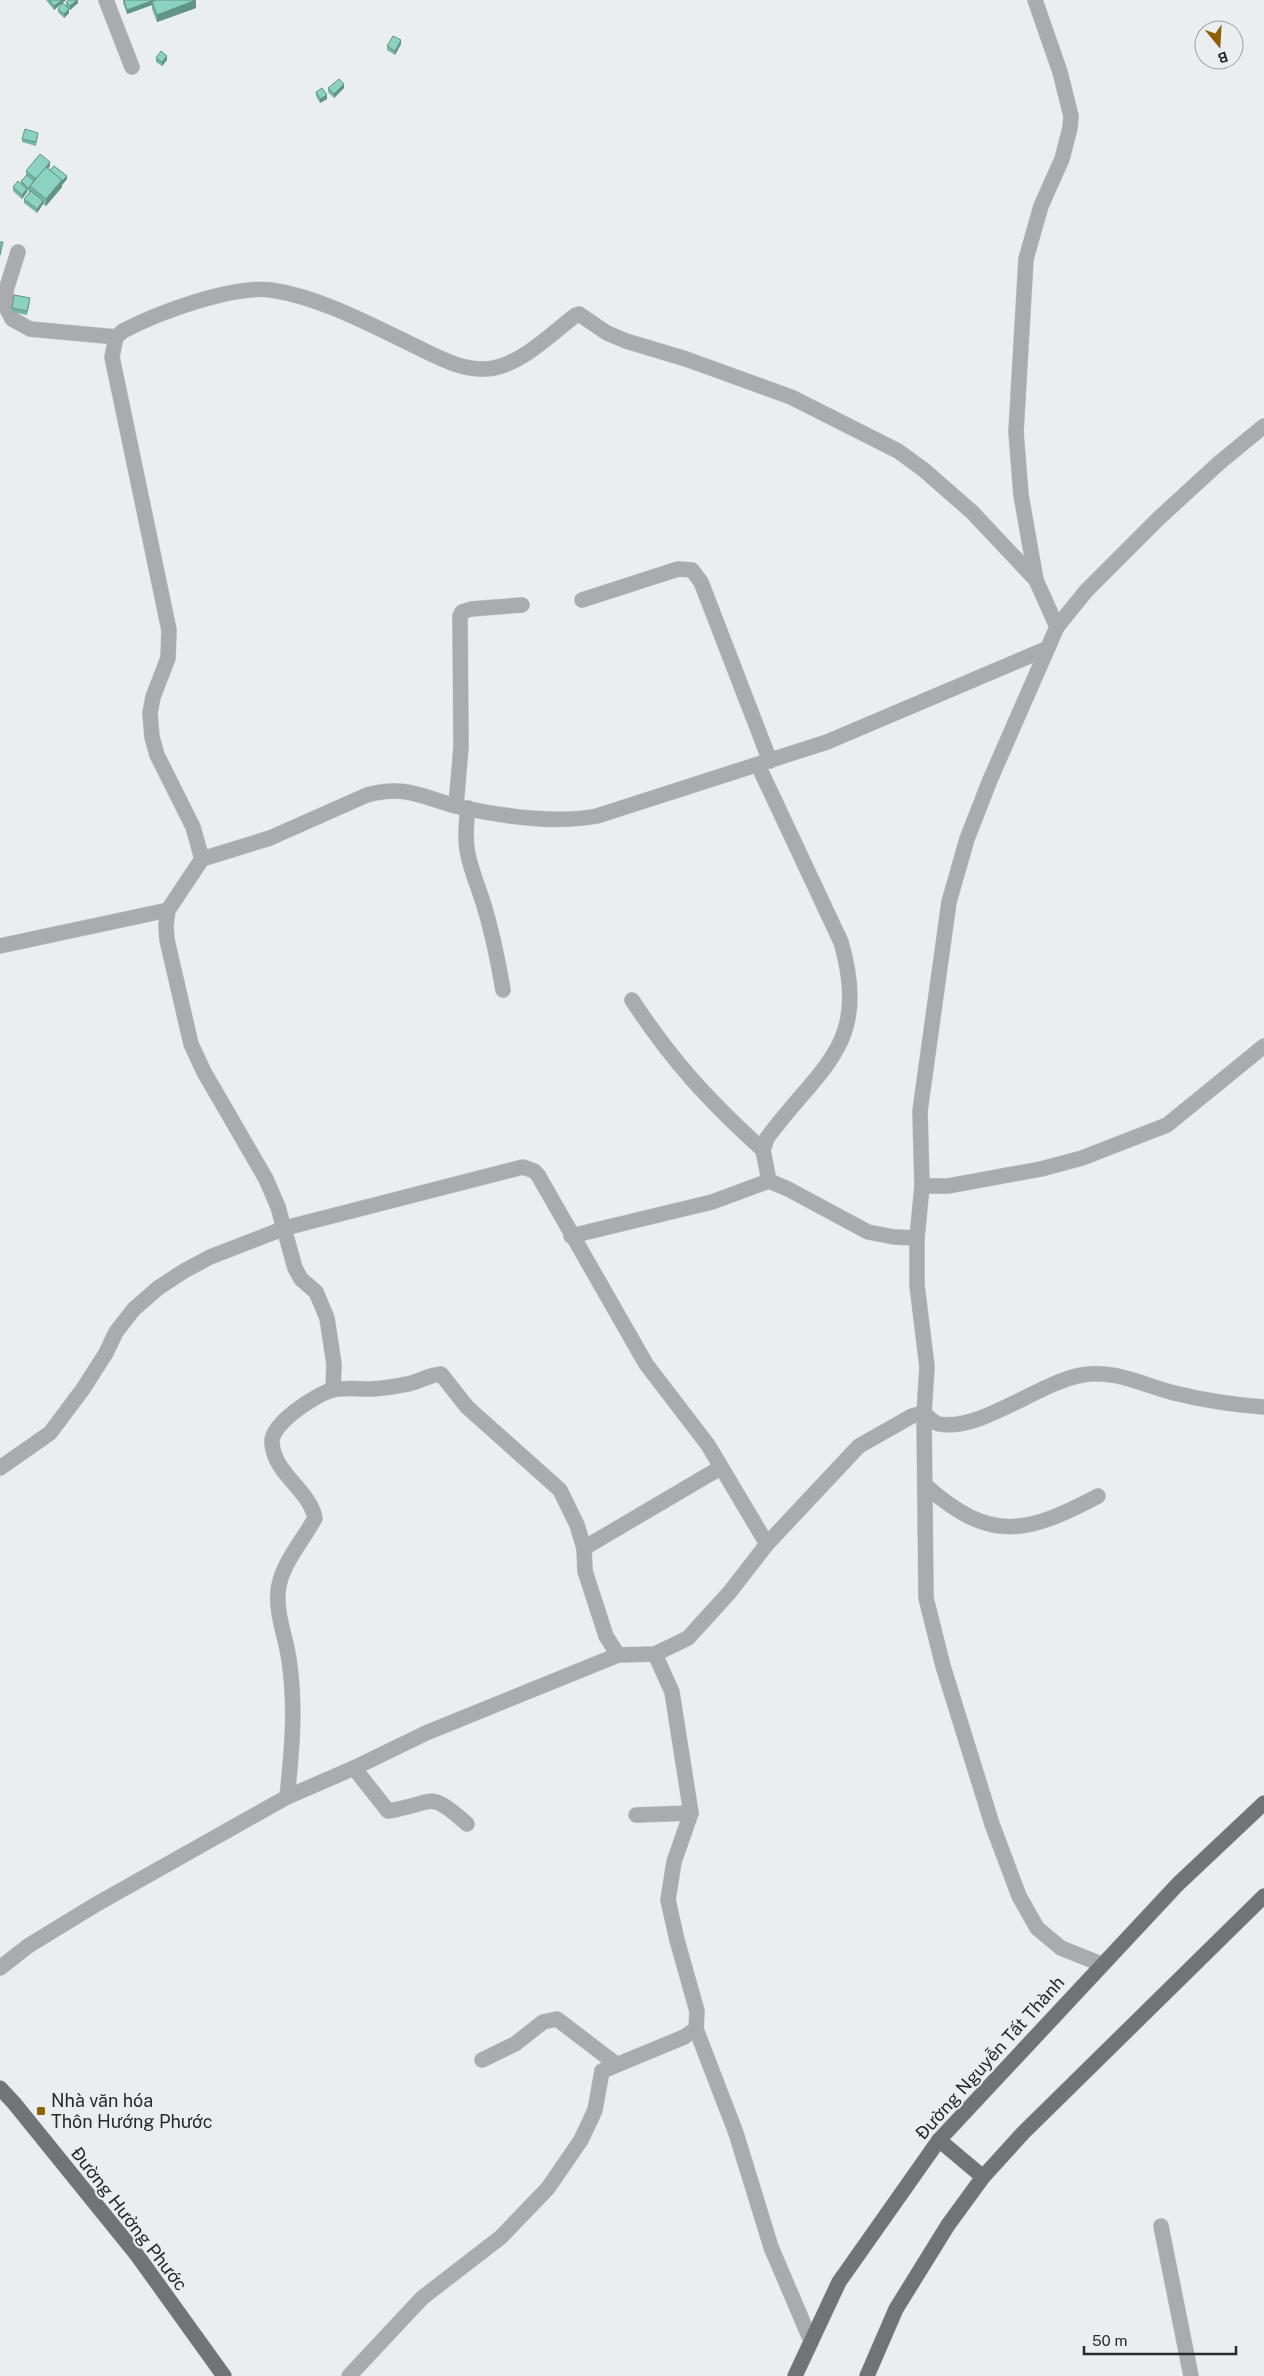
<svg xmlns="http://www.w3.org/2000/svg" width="1264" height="2376" viewBox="0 0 1264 2376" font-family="'Public Sans',sans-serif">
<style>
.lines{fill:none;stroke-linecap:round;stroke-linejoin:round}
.minor-casing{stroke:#c7cbcb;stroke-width:16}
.major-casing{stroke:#c7cbcb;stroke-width:16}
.minor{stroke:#aaabac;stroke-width:15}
.major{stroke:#717476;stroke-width:15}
.wall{fill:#78b5a5}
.shaded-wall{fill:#619386}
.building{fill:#8bd2c0;stroke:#619386}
.poi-dot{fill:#8e6009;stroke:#eaeeee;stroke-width:2}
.labels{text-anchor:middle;stroke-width:4.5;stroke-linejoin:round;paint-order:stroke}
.street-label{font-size:18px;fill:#292b2b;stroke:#eaeeee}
.poi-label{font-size:18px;fill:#292b2b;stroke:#eaeeee;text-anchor:start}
</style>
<rect width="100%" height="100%" fill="#eaeeee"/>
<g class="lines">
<defs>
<g id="minor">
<polyline points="106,0 132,67"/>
<polyline points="1035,0 1060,72 1071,116 1070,128 1062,159 1041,206 1026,259 1016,432 1021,495 1036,580"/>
<polyline points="18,252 6,290 7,309 12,319 30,329 116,337"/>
<polyline points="582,600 678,569 692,570 701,582 770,761"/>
<path d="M758 765 841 942C871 1045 821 1065 767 1138L763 1150 769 1181"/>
<polyline points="456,806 461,747 460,616 462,612 471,609 522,605"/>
<path d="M468 808C462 852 470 863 483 902 492 931 498 960 503 990"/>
<path d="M202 859 193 827 157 755 152 737 150 713 153 697 168 658 169 630 112 357 116 337 123 331C157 313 232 285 271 290 320 297 371 325 415 346 439 358 466 373 494 368 524 362 552 333 576 315L579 314 607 333 626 341 686 359 791 397 898 451 924 470 972 512 1036 580 1057 627"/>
<polyline points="0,946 168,910"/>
<path d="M632 1000C672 1061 709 1101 763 1150"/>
<polyline points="922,1186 948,1186 1041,1169 1082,1158 1167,1125 1264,1046"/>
<polyline points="571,1236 712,1202 769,1181 788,1189 868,1232 894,1237 917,1238"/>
<path d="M333 1390 334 1364 327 1318 316 1292 301 1279 295 1268 278 1207 266 1179 204 1072 191 1044 167 940 166 925 168 910 202 859 270 838 367 795C407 784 423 798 460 807 501 816 555 824 597 816L827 742 1046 649"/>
<polyline points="0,1468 50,1433 83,1389 106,1353 116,1332 134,1309 158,1288 184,1271 210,1257 285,1228 523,1167 534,1171 538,1175 646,1364 708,1445 767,1544"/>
<path d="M926 1486C991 1543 1026 1534 1098 1496"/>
<polyline points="584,1548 720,1468"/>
<polyline points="655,1654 672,1692 691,1813 674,1862 668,1900 677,1940 697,2011 696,2029 736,2133 771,2247 811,2341"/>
<path d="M354 1768 388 1811C435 1804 427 1788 467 1824"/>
<path d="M287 1797C292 1751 296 1706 289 1660 286 1637 276 1615 278 1592 280 1565 303 1541 315 1518 309 1489 274 1474 272 1443 270 1424 315 1395 332 1390 343 1387 359 1389 370 1389 383 1389 396 1386 408 1384 420 1381 429 1375 441 1374L467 1407 560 1490 577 1525 584 1548 585 1571 606 1636 618 1655"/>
<polyline points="636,1815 691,1813"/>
<polyline points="1101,1964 1061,1948 1037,1928 1019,1896 992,1824 943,1666 926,1598 924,1413 927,1367 917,1285 917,1238 922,1186 920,1111 949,902 967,839 990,780 1057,627 1086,591 1158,519 1219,463 1264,426"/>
<path d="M0 1968 28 1946 95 1905 287 1797 354 1768 426 1733 618 1655 655 1654 688 1638 729 1593 767 1544 859 1446 912 1416 924 1413C928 1417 934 1423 939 1424 980 1432 1040 1382 1082 1375 1114 1369 1143 1385 1174 1393 1203 1400 1234 1405 1264 1407"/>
<polyline points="482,2060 515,2044 543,2022 557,2019 616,2064"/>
<polyline points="1161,2226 1191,2376"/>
<polyline points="349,2376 422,2298 501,2237 548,2188 581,2140 595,2110 602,2071 684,2037 696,2029"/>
</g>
<g id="major">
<polyline points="0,2088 14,2103 137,2255 224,2376"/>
<polyline points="939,2140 983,2177"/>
<polyline points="795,2376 839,2282 939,2140 1178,1884 1264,1803"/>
<polyline points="867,2376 896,2309 948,2225 983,2177 1023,2133 1264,1896"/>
</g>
</defs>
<!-- minor casing -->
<use href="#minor" class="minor-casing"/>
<!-- major casing -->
<use href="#major" class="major-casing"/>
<!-- minor -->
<use href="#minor" class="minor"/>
<!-- major -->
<use href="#major" class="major"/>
</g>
<!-- wall -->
<g class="wall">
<polygon points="46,0 66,0 54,10"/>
<polygon points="78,0 78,3 70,10 69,9 69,13 64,18 58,12 58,9 66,6 66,2"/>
<polygon points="123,0 196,0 196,8 157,22 152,9 152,5 127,14 123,3"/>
<polygon points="401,44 395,55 387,50 387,46"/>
<polygon points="156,58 167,60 162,66 156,62"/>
<polygon points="328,88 344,88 334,98 328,92"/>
<polygon points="316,92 327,99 320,103 316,96"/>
<polygon points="38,136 36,146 22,142 22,139"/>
<polygon points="50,166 48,168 50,170 67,179 62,185 62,184 62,187 46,206 43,204 37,213 24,203 24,199 30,191 29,192 27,190 27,192 22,199 13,191 13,187 21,183 21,181 26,175 26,171"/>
<polygon points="30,302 27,315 12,312 12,308"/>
</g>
<!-- shaded-wall -->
<g class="shaded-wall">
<polygon points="62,0 66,0 54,10 54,6"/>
<polygon points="77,0 78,0 78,3 70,10 70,6"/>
<polygon points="154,0 152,2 152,5 127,14 127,10"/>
<polygon points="196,0 196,8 157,22 157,15"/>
<polygon points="69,9 69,13 64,18 64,14"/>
<polygon points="401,40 401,44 395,55 395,51"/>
<polygon points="167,56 167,60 162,66 162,62"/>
<polygon points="344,84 344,88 334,98 334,94"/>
<polygon points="327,95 327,99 320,103 320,99"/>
<polygon points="50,162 50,166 36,183 36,179"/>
<polygon points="67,176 67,179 62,185 62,181"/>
<polygon points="62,180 62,187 46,206 46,199"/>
<polygon points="27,189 27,192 22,199 22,195"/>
<polygon points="43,201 43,204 37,213 37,209"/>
</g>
<!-- building -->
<g class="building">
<polygon points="49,0 62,0 54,6"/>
<polygon points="69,0 77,0 70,6 66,2"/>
<polygon points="124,0 154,0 127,10"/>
<polygon points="156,0 196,0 157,15 152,2"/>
<polygon points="63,3 69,9 64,14 58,9"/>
<polygon points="393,36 401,40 395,51 387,46"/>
<polygon points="161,51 167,56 162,62 156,58"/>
<polygon points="339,79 344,84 334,94 328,88"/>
<polygon points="322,88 327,95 320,99 316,92"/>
<polygon points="25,129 38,133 36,142 22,139"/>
<polygon points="40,154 50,162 36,179 26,171"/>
<polygon points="54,166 67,176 62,181 50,170"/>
<polygon points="46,167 62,180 46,199 30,186"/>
<polygon points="27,175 34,181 30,186 29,189 21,181"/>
<polygon points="18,181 27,189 22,195 13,187"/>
<polygon points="31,191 43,201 37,209 24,199"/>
<polygon points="0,242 3,242 0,255"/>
<polygon points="14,295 30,298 27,311 12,308"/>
</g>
<!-- markers -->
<rect class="poi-dot" x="36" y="2106" width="10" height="10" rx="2.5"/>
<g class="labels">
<!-- street labels -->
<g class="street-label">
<text transform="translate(990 2058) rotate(-48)" y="6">Đường Nguyễn Tất Thành</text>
<text transform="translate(129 2219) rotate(52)" y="6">Đường Hưởng Phước</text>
</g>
<!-- poi labels -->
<g class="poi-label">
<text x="51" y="2107">Nhà văn hóa<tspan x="51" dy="21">Thôn Hướng Phước</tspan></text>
</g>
</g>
<!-- north arrow -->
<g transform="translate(1219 45) rotate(162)"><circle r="24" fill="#eaeeee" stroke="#9da0a0"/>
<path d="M0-4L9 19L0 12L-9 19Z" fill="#8e6009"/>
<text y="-8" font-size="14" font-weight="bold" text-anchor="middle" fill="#292b2b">B</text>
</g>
<!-- scale -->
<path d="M1084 2346v8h152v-8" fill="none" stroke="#292b2b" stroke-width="2.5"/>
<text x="1092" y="2346" font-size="15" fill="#292b2b" stroke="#eaeeee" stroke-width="4" paint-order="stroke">50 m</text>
</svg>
